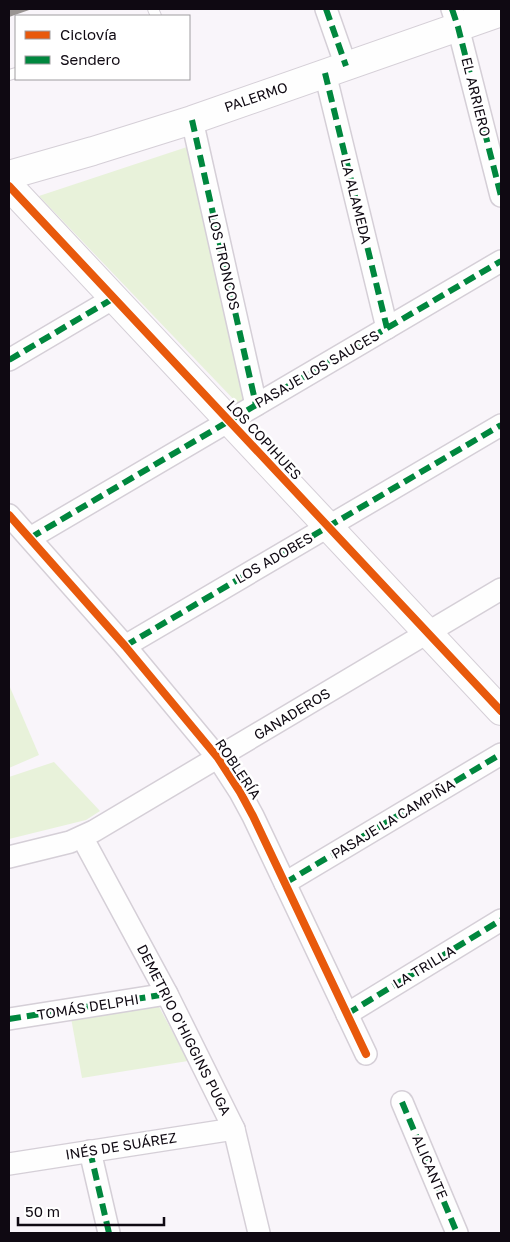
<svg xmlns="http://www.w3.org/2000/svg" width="510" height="1242" viewBox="0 0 510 1242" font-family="'Golos Text',sans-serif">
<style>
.green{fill:#e8f2da}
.building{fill:#9a9593}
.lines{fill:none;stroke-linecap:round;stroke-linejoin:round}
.lane-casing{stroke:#d5cfd7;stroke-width:12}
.street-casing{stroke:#d5cfd7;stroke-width:24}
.secondary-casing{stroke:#d5cfd7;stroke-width:30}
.lane{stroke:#fefefe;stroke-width:10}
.street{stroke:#fefefe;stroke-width:21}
.secondary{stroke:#fefefe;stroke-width:28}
.quiet{stroke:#00873e;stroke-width:6;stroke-dasharray:12 6;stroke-linecap:butt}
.cycleway-casing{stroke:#fff;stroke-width:11}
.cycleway{stroke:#e8590c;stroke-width:8}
.labels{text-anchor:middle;stroke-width:5;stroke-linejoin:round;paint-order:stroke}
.street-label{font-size:14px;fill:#0f0912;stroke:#fff}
</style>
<rect width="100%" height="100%" fill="#f9f5fa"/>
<!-- green -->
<g class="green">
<polygon points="187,147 249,397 240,406 39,196"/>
<polygon points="9,685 39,755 9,768"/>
<polygon points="54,762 100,811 86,820 9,839 9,777"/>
<polygon points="157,1003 188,1061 82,1078 71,1018"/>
</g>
<!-- building -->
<polygon class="building" points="9,9 32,9 9,17"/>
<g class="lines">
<defs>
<g id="lane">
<polyline points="153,9 156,16"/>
<polyline points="9,75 16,73"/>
</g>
<g id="street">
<polyline points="326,9 346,66"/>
<polyline points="452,9 458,27 501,196"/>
<polyline points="325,73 387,328"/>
<polyline points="192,120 256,405"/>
<polyline points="9,360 114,298"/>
<polyline points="9,515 125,646 218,758 240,792 253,816 366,1054"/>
<polyline points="30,538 501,261"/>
<polyline points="125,646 501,425"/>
<polyline points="82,837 167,994 234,1129 259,1233"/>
<polyline points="9,857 70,842 94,831 501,589"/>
<polyline points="285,883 501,754"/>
<polyline points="347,1014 501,920"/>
<polyline points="9,1019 167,994"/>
<polyline points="402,1102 457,1233"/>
<polyline points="90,1151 109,1233"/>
<polyline points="9,1164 234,1129"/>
</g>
<g id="secondary">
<polyline points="9,175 93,151 192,120 501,12"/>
<polyline points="9,186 501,711"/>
</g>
</defs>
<!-- lane casing -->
<use href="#lane" class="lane-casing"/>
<!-- street casing -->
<use href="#street" class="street-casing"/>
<!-- secondary casing -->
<use href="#secondary" class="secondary-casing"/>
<!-- lane -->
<use href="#lane" class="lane"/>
<!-- street -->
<use href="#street" class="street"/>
<!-- secondary -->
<use href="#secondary" class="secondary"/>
<!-- quiet -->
<g class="quiet">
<polyline points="326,9 346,66"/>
<polyline points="452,9 458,27 501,196"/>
<polyline points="325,73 387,328"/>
<polyline points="192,120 256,405"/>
<polyline points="9,360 114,298"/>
<polyline points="30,538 501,261"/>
<polyline points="125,646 501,425"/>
<polyline points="285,883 501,754"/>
<polyline points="347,1014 501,920"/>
<polyline points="9,1019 167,994"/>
<polyline points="402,1102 457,1233"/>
<polyline points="90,1151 109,1233"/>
</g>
<defs>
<g id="cycleway">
<polyline points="9,186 501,711"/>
<polyline points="9,515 125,646 218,758 240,792 253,816 366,1054"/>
</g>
</defs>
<!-- cycleway casing -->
<use href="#cycleway" class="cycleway-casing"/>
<!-- cycleway -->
<use href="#cycleway" class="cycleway"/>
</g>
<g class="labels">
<!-- street labels -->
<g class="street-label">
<text transform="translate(256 97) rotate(-19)" y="5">PALERMO</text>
<text transform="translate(476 97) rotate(76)" y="5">EL ARRIERO</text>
<text transform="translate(356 201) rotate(76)" y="5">LA ALAMEDA</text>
<text transform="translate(224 262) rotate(77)" y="5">LOS TRONCOS</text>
<text transform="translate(317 369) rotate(-30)" y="5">PASAJE LOS SAUCES</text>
<text transform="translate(264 440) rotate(47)" y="5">LOS COPIHUES</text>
<text transform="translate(274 558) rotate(-30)" y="5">LOS ADOBES</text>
<text transform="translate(292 714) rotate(-31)" y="5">GANADEROS</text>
<text transform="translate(238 769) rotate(56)" y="5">ROBLERÍA</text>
<text transform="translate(393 819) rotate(-31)" y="5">PASAJE LA CAMPIÑA</text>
<text transform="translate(424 967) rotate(-31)" y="5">LA TRILLA</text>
<text transform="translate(88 1007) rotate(-9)" y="5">TOMÁS DELPHI</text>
<text transform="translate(184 1030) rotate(63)" y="5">DEMETRIO O'HIGGINS PUGA</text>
<text transform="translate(121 1146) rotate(-9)" y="5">INÉS DE SUÁREZ</text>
<text transform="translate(430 1167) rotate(67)" y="5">ALICANTE</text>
</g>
</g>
<!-- border -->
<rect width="510" height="1242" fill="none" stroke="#0f0912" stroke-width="20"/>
<!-- legend -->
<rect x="15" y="15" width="175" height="65" fill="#ffffff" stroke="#9f9da0"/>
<rect x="25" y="31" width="25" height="8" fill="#e8590c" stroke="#9f9da0"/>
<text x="60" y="40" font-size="15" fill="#0f0912">Ciclovía</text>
<rect x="25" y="56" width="25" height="8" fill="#00873e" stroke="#9f9da0"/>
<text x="60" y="65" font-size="15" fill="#0f0912">Sendero</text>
<!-- scale -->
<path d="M18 1217v8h146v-8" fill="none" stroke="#0f0912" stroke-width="2.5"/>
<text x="25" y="1217" font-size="15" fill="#0f0912" stroke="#ffffff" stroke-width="4" paint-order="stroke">50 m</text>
</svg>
